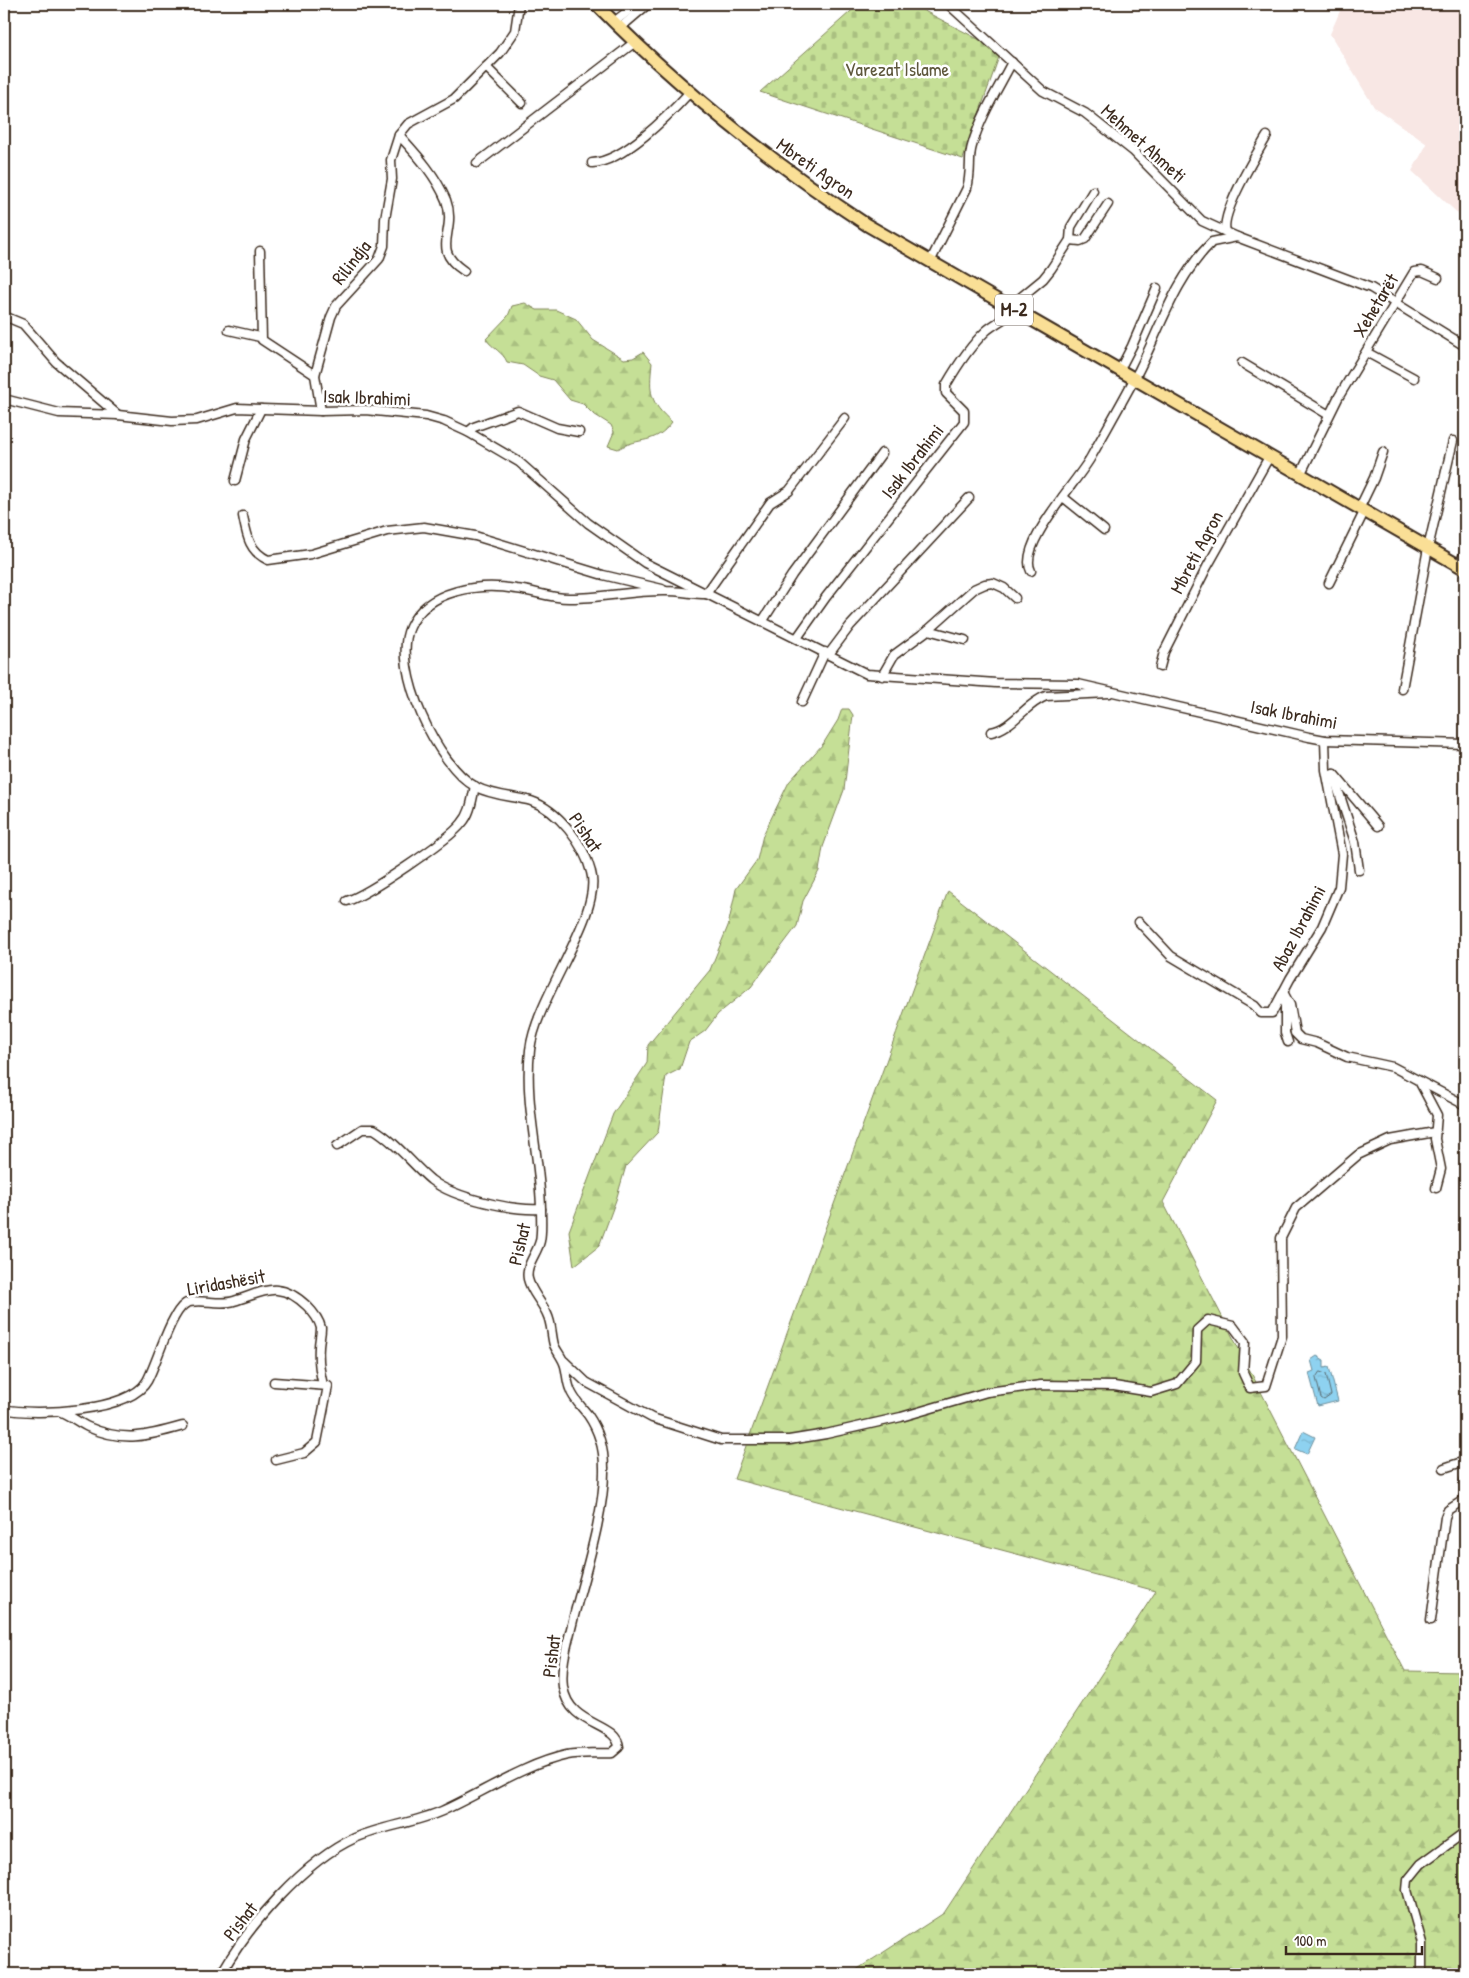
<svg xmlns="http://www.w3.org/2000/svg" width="1469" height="1978" viewBox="0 0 1469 1978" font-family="'Patrick Hand',sans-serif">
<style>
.built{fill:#f8e7e4}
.forest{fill:url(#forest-firs);stroke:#80845a}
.cemetery{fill:url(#cemetery-stones);stroke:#80845a}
.water{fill:url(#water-ripples);stroke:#6d8f9c}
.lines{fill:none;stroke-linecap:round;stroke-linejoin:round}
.shore{stroke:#5c6d72;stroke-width:1}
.street-casing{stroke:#3b2a1e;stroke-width:11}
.primary-casing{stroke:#3b2a1e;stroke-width:15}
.street{stroke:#fff;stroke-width:8}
.primary{stroke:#fadf96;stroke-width:11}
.labels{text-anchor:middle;stroke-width:5;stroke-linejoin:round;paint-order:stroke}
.shield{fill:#fff;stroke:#766a62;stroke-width:1}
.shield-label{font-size:18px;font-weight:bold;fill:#3b2a1e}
.park-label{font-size:19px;fill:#5e573c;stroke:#fff}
.street-label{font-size:19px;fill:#3b2a1e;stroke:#fff}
</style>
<defs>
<pattern id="forest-firs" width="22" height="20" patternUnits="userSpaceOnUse" patternTransform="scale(1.25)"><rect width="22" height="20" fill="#c5df96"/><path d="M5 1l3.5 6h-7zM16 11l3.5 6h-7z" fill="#aac081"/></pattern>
<pattern id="cemetery-stones" width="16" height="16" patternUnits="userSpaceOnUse" patternTransform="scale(1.25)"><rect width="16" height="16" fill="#c5df96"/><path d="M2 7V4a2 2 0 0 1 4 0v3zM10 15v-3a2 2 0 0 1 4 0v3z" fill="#aac081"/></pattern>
<pattern id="water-ripples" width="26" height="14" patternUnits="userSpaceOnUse" patternTransform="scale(1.25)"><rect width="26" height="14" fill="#8ed2f0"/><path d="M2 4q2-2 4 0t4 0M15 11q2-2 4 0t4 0" fill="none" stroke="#7bb4cd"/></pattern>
</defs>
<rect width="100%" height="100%" fill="#fff"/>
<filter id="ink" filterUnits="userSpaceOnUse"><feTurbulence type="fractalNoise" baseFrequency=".02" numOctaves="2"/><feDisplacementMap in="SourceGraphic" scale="10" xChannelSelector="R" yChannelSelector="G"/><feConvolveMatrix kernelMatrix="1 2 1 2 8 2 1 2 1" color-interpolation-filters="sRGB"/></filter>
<g filter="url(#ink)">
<!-- built -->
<polygon class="built" points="1343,4 1465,4 1465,220 1412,171 1427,144 1374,107 1330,34"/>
<!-- forest -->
<g class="forest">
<path d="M525 303 537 310H556L576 319 593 340 624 359 633 358 643 352 652 363C649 392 649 402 672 422 654 446 640 436 618 449L608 446 614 432 611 425 592 413 583 404 570 400 553 380 539 376 523 365 507 362C503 352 492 348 486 339L508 316 512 306Z"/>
<polygon points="842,709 849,709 853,715 844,790 823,847 819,871 803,901 797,926 751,987 718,1014 705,1031 689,1042 680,1069 666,1076 658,1132 626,1166 616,1200 599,1246 574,1266 569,1231 613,1114 647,1063 648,1045 710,970 728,926 736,889 757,860 763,835 789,782 823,744 838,720"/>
<polygon points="948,891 1217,1100 1163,1202 1405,1671 1465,1672 1465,1974 850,1974 944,1913 1156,1591 734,1479"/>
</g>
<!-- cemetery -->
<polygon class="cemetery" points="859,4 911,4 1001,51 963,159 760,92"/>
<!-- water -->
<g class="water">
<polygon points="1317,1356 1324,1360 1324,1368 1329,1367 1338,1401 1318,1406 1309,1373 1314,1371 1311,1360"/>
<polygon points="1303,1431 1315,1437 1307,1454 1295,1449"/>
</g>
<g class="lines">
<!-- shore -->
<polygon class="shore" points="1320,1372 1326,1374 1331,1395 1324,1400 1321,1398 1316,1378"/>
<defs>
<g id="street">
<polyline points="948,4 1043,91 1085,113 1133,151 1202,221 1237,237 1371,288 1465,346"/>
<polyline points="614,22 637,4"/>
<polyline points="620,28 648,4"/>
<polyline points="486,67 522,103"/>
<path d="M399 135C417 155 435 174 446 200 458 232 429 248 464 271"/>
<polyline points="477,163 635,42"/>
<path d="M592 163C623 162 669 115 689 93"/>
<path d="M1226 231C1220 214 1257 153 1267 136"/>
<polyline points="1070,240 1080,241 1085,239 1108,204"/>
<polyline points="260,251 262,340 315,375"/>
<path d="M930 262 967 188C972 171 968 158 972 146 980 117 998 89 1012 62"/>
<polyline points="1009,307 1043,279 1051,269 1070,240 1071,227 1093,191"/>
<polyline points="4,316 23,324 56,362 118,415"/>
<polyline points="229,330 260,337"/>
<polyline points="1366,352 1414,378"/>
<polyline points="1242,363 1329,415"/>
<polyline points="1119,371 1132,346 1157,288"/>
<polyline points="4,399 59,413 118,415 172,421 197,420 237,408 321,411 365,410 426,416 444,421 468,432 519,462 588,523 645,563 867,674 996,683 1078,684 1309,737 1325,740 1465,744"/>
<polyline points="321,411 315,375 331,317 336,306 379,259 384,246 385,219 392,179 391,160 399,135 408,124 454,99 500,53 515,31 519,4"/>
<polyline points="468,432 474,427 518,411 557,428 579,432"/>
<polyline points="1300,475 1338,398 1414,272 1422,271 1438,278"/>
<polyline points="235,481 246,439 261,409"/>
<polyline points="1063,497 1104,530"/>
<polyline points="1359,509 1374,478 1383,452"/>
<path d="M243 516C247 536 249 551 268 560L311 554 387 531 424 527 475 536 603 575 662 589"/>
<polyline points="1459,566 1465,552"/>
<path d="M1031 571C1017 545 1078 481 1091 457 1107 428 1124 399 1139 370 1161 326 1176 277 1212 242L1237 237"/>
<polyline points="1329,583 1364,512"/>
<polyline points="706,594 770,503 789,491 845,418"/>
<polyline points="762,622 792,575 882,453"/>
<polyline points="928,630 965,640"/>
<path d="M797 638 826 597 964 422V411L946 393V385C957 366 970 346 986 331 995 323 1005 320 1013 310"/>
<polyline points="829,654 850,626 969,498"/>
<polyline points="1160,667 1164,652 1207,567 1269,457"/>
<polyline points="882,676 894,655 928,630 974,589 985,584 993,583 1004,588 1015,598"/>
<polyline points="1402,689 1428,548 1453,441"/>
<polyline points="802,702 825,652"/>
<path d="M991 732C1013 728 1025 704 1046 696L1109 693"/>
<polyline points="1333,774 1355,842 1359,870"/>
<polyline points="1334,774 1378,826"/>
<path d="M347 901C367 895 449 840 462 823 471 813 472 799 475 786"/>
<polyline points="1139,922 1171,956 1255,1006 1261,1013 1272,1013 1290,979 1322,927 1339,887 1342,854 1326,770 1325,740"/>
<polyline points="1283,992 1290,1005 1295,1033 1301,1039 1317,1043 1347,1057 1393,1067 1465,1105"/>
<polyline points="1285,998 1285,1033 1288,1042"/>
<polyline points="1419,1081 1437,1115 1435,1139 1441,1169 1436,1188"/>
<path d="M337 1146 362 1129H374C396 1142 412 1164 431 1180 454 1198 513 1211 541 1209"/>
<polyline points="564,1361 586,1382 652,1418 721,1440 789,1440 826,1434 901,1417 987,1392 1041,1385 1114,1386 1151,1392 1177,1384 1196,1361 1197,1330 1208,1320 1233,1326 1245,1342 1243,1373 1250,1388 1266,1386 1282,1336 1281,1238 1296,1208 1358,1155 1390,1140 1435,1132"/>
<polyline points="274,1382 328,1386 317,1442 304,1453 276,1460"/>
<path d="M4 1409C34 1416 130 1412 147 1381 157 1363 170 1314 185 1304 195 1297 220 1306 234 1301 264 1292 279 1279 307 1306 313 1312 319 1319 321 1328 321 1335 319 1341 319 1347 318 1360 320 1373 323 1385"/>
<path d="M61 1412C71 1416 79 1423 88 1427 124 1443 148 1436 183 1426"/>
<polyline points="1444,1468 1465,1461"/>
<polyline points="1465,1480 1465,1502"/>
<polyline points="1431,1620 1445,1517 1448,1510 1465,1499"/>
<path d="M221 1974C248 1926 304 1861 355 1838 383 1826 414 1823 442 1811 482 1793 525 1764 567 1755 582 1752 597 1754 612 1753L619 1747C617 1722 569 1727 563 1687 560 1664 569 1639 574 1616 585 1573 605 1511 604 1468 604 1449 599 1431 588 1415 582 1407 573 1399 570 1389 567 1382 567 1373 565 1366 563 1358 557 1352 554 1345 551 1334 552 1324 547 1314 542 1302 531 1292 528 1279 525 1265 537 1254 540 1241 542 1231 541 1220 541 1209 540 1156 524 1104 530 1050 536 997 603 914 591 872 584 844 558 810 531 801 513 796 493 796 476 787 438 767 391 668 410 627 427 589 480 583 516 589 535 591 552 599 571 598 603 598 635 590 667 591 680 591 693 594 706 594"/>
<polyline points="1422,1974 1422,1943 1407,1890 1408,1880 1421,1864 1465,1832"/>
</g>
<path id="primary" d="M596 4C679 88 768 160 867 225L1465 569"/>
</defs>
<!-- street casing -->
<use href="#street" class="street-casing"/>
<!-- primary casing -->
<use href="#primary" class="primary-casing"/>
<!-- street -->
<use href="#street" class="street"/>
<!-- primary -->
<use href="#primary" class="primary"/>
</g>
</g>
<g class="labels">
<!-- shield labels -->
<rect class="shield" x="995" y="294.5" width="38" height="31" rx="4"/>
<g class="shield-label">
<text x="1014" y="316">M-2</text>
</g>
<!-- park labels -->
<g class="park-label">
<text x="897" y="76">Varezat Islame</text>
</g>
<!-- street labels -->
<g class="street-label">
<text transform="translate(1144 143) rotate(42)" y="7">Mehmet Ahmeti</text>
<text transform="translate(816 168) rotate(35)" y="7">Mbreti Agron</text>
<text transform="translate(351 262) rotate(-52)" y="7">Rilindja</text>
<text transform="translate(1375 305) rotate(-59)" y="7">Xehetarët</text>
<text transform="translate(367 397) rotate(2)" y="7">Isak Ibrahimi</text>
<text transform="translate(912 461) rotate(-52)" y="7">Isak Ibrahimi</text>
<text transform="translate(1196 552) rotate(-62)" y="7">Mbreti Agron</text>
<text transform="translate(1294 714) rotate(11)" y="7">Isak Ibrahimi</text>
<text transform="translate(586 832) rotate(56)" y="7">Pishat</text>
<text transform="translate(1298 928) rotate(-62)" y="7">Abaz Ibrahimi</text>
<text transform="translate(519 1244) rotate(-77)" y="7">Pishat</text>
<text transform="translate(226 1282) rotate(-10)" y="7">Liridashësit</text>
<text transform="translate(551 1656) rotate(-83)" y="7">Pishat</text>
<text transform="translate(240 1921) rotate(-52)" y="7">Pishat</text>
</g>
</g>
<!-- margin -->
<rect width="1469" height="1978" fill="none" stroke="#fff" stroke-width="20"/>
<rect x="10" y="10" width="1449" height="1958" fill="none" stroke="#3b2a1e" stroke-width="2" filter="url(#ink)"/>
<!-- scale -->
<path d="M1286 1946v8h136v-8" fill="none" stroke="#3b2a1e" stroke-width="2.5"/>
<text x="1294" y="1946" font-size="15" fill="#3b2a1e" stroke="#ffffff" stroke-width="4" paint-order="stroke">100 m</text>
</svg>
